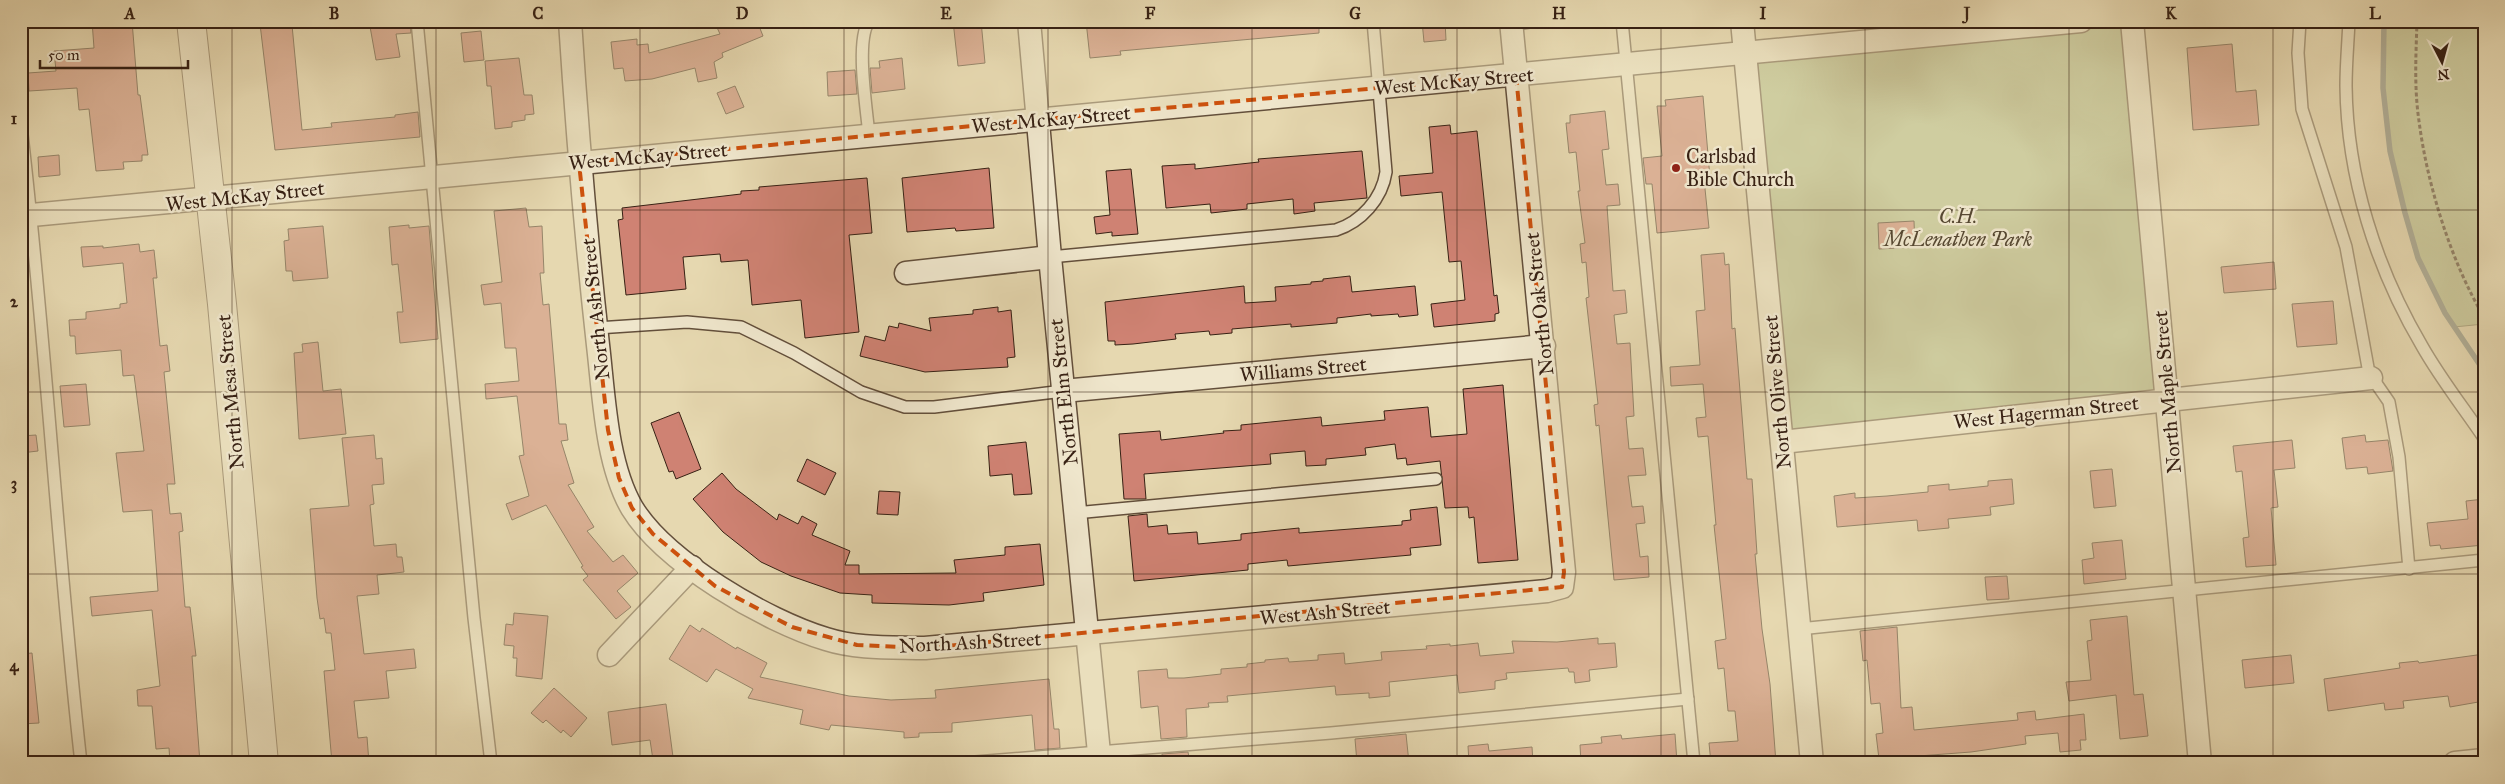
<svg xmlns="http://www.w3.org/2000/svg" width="2505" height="784" viewBox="0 0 2505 784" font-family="'IM FELL Great Primer',serif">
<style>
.green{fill:#b3bf8d;stroke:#757050}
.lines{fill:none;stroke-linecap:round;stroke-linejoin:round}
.stream{stroke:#727b75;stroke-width:5.5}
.building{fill:#cf8273;stroke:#372114}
.service-casing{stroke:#634f3b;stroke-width:14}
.minor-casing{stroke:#634f3b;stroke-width:25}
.tertiary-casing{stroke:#634f3b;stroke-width:30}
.path{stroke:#372114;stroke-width:3;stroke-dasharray:4 2.5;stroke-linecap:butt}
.service{stroke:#efe6cc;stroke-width:11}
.minor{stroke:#efe6cc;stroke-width:22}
.tertiary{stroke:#efe6cc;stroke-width:28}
.marked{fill:none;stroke:#cd510d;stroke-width:4;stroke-dasharray:10 6;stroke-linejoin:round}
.grid{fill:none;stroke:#372114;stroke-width:1;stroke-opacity:0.55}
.poi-dot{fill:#8f2418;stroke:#efe6cc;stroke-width:2}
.labels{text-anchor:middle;stroke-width:5;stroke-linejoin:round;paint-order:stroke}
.street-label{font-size:20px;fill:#372114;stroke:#efe6cc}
.poi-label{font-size:20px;fill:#372114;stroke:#efe6cc;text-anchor:start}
.park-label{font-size:20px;font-style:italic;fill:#564832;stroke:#efe6cc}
.neatline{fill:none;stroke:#372114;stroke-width:2}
.grid-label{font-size:16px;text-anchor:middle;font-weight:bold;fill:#372114}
</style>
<rect width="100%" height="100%" fill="#e6d8b0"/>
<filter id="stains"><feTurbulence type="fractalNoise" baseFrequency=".004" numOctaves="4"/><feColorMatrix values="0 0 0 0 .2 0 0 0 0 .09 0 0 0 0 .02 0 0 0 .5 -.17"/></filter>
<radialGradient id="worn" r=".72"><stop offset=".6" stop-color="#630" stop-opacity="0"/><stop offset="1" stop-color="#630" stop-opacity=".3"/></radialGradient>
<!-- green -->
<g class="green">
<polygon points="2081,21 2132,21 2168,399 1782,442 1746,54"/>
<path d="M2384 21H2484V324L2454 327C2406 255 2382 145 2383 59 2383 47 2382 34 2384 21Z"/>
</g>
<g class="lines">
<!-- stream -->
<polyline class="stream" points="2384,21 2383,88 2390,151 2405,213 2418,258 2445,313 2484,371"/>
</g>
<!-- building -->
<g class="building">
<polygon points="92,21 132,21 138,95 140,95 148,155 142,155 142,161 123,162 124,169 96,171 89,109 79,110 77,88 29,91 28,73 56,71 54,51 94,48"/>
<polygon points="262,21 287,21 287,25 292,25 302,130 332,127 331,123 395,117 395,115 418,112 420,137 275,150 260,24"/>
<polygon points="369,21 410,21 411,33 396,34 400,57 376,60"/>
<polygon points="714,21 757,21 763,36 722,53 723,57 714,62 717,78 698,82 695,68 652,79 625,81 623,68 614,69 611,42 637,39 637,45 648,44 649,53 720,34"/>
<polygon points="953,21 981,21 985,63 958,66"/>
<polygon points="1086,21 1319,21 1319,33 1120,51 1121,55 1090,58"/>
<polygon points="1422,21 1445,21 1446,40 1424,42"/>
<polygon points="481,31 484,60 464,62 461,33"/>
<polygon points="2232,44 2236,92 2256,90 2259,125 2193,130 2187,48"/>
<polygon points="519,58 524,95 532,95 534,114 525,115 525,120 512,122 512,127 495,129 491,86 487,86 485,61"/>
<polygon points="902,58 905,89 872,93 870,68 880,68 879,61"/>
<polygon points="855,70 857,94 828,96 827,72"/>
<polygon points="735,86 744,107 726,114 717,93"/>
<polygon points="1703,96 1710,178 1704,179 1709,228 1657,233 1652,184 1646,184 1643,158 1662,156 1657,106 1666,106 1665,100"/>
<polygon points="1605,111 1609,149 1602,150 1606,185 1618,184 1620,205 1607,206 1613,291 1625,290 1627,313 1614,315 1617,344 1630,343 1634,416 1626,417 1629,449 1643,448 1646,475 1628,476 1632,507 1643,506 1645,523 1636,524 1640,557 1648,556 1649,577 1614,580 1599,425 1596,426 1594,405 1598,404 1586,298 1589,297 1586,262 1582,263 1580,244 1585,243 1578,191 1580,191 1576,152 1569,153 1566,123 1570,123 1570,115"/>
<polygon points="1450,125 1451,134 1477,131 1494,296 1497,295 1499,313 1495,314 1495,321 1434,327 1431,304 1465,300 1461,261 1449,262 1442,192 1401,196 1399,176 1433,173 1429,127"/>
<polygon points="1362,151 1367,198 1314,203 1315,211 1294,214 1293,199 1247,204 1247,209 1211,213 1210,204 1166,208 1162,166 1195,164 1195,169 1259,162 1258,159"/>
<polygon points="59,155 60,175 39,177 38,157"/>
<polygon points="989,168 994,228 956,231 955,228 907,232 902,178"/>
<polygon points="1131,169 1138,234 1112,236 1112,232 1096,234 1094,217 1110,215 1106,171"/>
<polygon points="867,178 872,233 849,235 859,332 805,338 801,300 752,305 748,260 721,262 720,254 683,257 686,289 626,295 618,220 623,219 622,208 741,194 741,191 759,190 759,187"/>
<polygon points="526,208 529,227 542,226 544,273 540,273 543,305 549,304 559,424 566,424 568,440 561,441 574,483 568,485 594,527 587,531 613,562 623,555 638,573 617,591 631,607 616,619 583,580 588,576 581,567 583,566 546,505 512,520 506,504 529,496 519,456 524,455 517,396 486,399 485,384 519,381 516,348 505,348 501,303 484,305 481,285 502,282 494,211"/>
<polygon points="1914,221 1915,247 1879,249 1878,223"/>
<polygon points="409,225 409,228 429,226 438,339 400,343 397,312 403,312 398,264 392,265 389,227"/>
<polygon points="323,226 328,278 293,281 292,271 286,271 284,241 289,240 288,229"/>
<polygon points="139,244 140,252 154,250 157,278 153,278 160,346 167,345 170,371 164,372 175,484 167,484 170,514 181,513 183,531 179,532 185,607 190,607 196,656 192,656 200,763 170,763 169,748 156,749 152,706 138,706 137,690 160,686 152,610 92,616 90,597 158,591 152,510 123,512 116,453 144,451 134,375 123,376 121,350 76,354 75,336 70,336 69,320 86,319 86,312 120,308 120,304 127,303 123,263 83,267 81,247 103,246 103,248"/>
<polygon points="1724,253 1725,265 1729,264 1732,329 1735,328 1747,479 1752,479 1757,554 1755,554 1762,629 1770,684 1776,763 1711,763 1709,743 1738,741 1735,711 1728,711 1724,668 1718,669 1715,641 1726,639 1714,525 1716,525 1708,436 1698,437 1696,418 1706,417 1703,384 1671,386 1670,367 1700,365 1696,311 1705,310 1701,255"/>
<polygon points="2274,262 2276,289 2224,293 2221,267"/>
<polygon points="1350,276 1352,292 1415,286 1418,315 1399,317 1398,314 1371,316 1371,314 1337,318 1337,323 1291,327 1291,324 1232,329 1232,333 1210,335 1209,331 1175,334 1176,339 1133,344 1115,345 1115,341 1108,341 1105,302 1244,286 1245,303 1276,301 1275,287 1311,284 1311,282 1323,281 1323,279"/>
<polygon points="2333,301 2337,344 2297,347 2292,304"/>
<polygon points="998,307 998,312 1011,310 1015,357 1007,358 1008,367 925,372 860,356 865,336 885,341 889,326 898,328 899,323 931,331 929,318 973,314 973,310"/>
<polygon points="318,342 323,391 341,389 346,434 299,439 294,353 303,352 302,344"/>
<polygon points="86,384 90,425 64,427 60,386"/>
<polygon points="1503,385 1518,560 1478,563 1474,517 1469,518 1468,507 1445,508 1440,461 1407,465 1406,458 1397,459 1395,444 1365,448 1366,455 1326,459 1326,465 1306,466 1305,451 1270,454 1271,464 1144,474 1146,499 1124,499 1119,434 1160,431 1161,440 1224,433 1223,431 1241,430 1241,425 1321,417 1322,426 1385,420 1384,411 1428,407 1431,437 1467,434 1463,389"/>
<polygon points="679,412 701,469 676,479 673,471 669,472 651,423"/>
<polygon points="36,435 38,451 21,453 21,436"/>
<polygon points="374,435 376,459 382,458 384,484 372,485 374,504 370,505 374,546 396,544 397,557 402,557 404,572 377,575 379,594 357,596 364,654 414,649 416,668 386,671 389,698 354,701 358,738 367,737 369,763 332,763 324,671 335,670 331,633 326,633 324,618 320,619 317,598 310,509 349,506 342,438"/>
<polygon points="2365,435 2366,442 2388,440 2393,471 2368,474 2367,467 2346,469 2342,438"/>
<polygon points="2292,440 2295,468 2274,470 2278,507 2271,508 2276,565 2246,567 2243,538 2249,537 2242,471 2236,472 2233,446"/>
<polygon points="1026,442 1032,494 1014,495 1012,474 990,476 988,446"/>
<polygon points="807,459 836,473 825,495 797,481"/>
<polygon points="2112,469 2116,506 2094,508 2090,471"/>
<polygon points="722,473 736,489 777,520 779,514 798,524 802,516 817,524 812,535 850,551 845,565 859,565 859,574 956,573 954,560 1005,555 1005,547 1040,544 1044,585 983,593 984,601 949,605 872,603 872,595 840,593 791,576 761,562 723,532 693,499"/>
<polygon points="2012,479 2014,504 1990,507 1991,515 1948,519 1949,528 1918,531 1917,520 1837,527 1834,496 1855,493 1855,498 1887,496 1928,492 1928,486 1949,484 1949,490 1988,486 1988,481"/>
<polygon points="879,491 900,492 898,515 877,514"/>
<polygon points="2484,499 2484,545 2441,549 2440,545 2430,546 2427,523 2468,519 2466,501"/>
<polygon points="1437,507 1441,545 1410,548 1411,555 1288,566 1287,560 1248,564 1248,570 1134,581 1128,516 1147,514 1148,527 1167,525 1168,534 1197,532 1198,544 1241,540 1241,534 1299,528 1299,533 1402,525 1402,521 1411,520 1410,510"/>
<polygon points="2122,540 2126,579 2084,584 2082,560 2094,558 2092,543"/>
<polygon points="2007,576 2009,599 1987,600 1985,577"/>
<polygon points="514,613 548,616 542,679 516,676 517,658 513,658 514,646 504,645 506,624 513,625"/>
<polygon points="2127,616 2134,695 2143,694 2148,736 2120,739 2116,695 2069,701 2066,682 2091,680 2087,641 2092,640 2090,620"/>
<polygon points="690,625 700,632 702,628 736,649 737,647 767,663 760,677 849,696 891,700 936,698 935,690 1049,679 1054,729 1059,729 1060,748 1035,750 1032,715 952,723 952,732 919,733 919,737 904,738 904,732 831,725 829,730 800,724 803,710 748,698 753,689 716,669 707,682 669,659"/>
<polygon points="1897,627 1901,708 1912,707 1914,730 2018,720 2017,713 2035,711 2036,720 2084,714 2086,740 2080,740 2081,750 2060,752 2058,733 2025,736 2026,744 1971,752 1879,759 1876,734 1883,733 1880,703 1871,704 1867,660 1863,661 1860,631"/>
<polygon points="1598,638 1598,644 1615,643 1617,667 1589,670 1590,681 1575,683 1574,672 1569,672 1568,668 1506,673 1507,679 1495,681 1495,689 1459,693 1457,675 1389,682 1390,696 1369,698 1369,693 1336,695 1335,686 1227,696 1228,702 1208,703 1209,707 1186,709 1187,737 1161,739 1158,706 1141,708 1138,671 1167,669 1168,678 1184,678 1221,674 1221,669 1247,667 1247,664 1265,662 1265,660 1288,658 1289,662 1318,660 1318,655 1344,653 1345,664 1382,660 1381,652 1427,649 1426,646 1450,644 1450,646 1478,643 1480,656 1514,653 1512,641 1557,642"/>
<polygon points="32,653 39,723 21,724 21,654"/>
<polygon points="2484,654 2484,701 2450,707 2448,696 2403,701 2404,708 2385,710 2384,703 2328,711 2324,679 2400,668 2399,663 2418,661 2419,663"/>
<polygon points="2291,655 2294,683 2245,688 2242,660"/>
<polygon points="554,688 587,718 571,737 563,730 561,733 546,720 543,723 531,713"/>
<polygon points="666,704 673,757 653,760 650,740 612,745 608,712"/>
<polygon points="1406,734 1409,763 1357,763 1355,739"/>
<polygon points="1675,734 1677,763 1581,763 1580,745 1602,743 1601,737 1621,735 1622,739"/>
<polygon points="1488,744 1489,751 1532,747 1533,763 1469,763 1468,746"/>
<polygon points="1188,752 1190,763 1163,763 1162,754"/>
</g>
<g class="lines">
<defs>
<g id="service">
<polyline points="417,21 474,618 491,763"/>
<path d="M869 21C855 41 867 110 869 136"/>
<path d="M1622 21C1647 268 1669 516 1694 763"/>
<polyline points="2300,21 2298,53 2302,109 2346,247 2369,373 2389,402 2399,457 2409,569"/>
<path d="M2349 21C2348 43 2346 64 2346 86 2347 177 2376 268 2422 346 2440 378 2463 407 2484 438"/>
<polyline points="1512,25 1535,21"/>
<path d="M21 126C46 338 57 551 81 763"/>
<path d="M1050 257 1336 230C1361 222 1382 199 1386 172L1373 21"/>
<polyline points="597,328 687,322 741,327 794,353 861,392 905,407 934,407 1063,391"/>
<polyline points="1075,513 1436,479"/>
<polyline points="1799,629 2484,560"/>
<polyline points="963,763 1331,733 1688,699"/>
</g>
<g id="minor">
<path d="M570 21C577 130 586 237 598 345 604 396 606 463 632 508 665 562 766 621 826 639 857 649 893 647 925 648L1547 591 1562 587 1564 572 1511 21"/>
<polyline points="1029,21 1050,257 1100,763"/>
<polyline points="1742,21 1812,763"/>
<polyline points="2132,21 2200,763"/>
<polyline points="21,216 2081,21"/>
<polyline points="906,273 1050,257"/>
<polyline points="1063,391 1544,346"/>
<polyline points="1782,442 2371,378"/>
<polyline points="609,655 692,567"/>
<polyline points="2455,763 2484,760"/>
</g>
<polyline id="tertiary" points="191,21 222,304 264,763"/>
</defs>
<!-- service casing -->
<use href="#service" class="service-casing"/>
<!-- minor casing -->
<use href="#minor" class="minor-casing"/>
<!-- tertiary casing -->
<use href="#tertiary" class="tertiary-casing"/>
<!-- path -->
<path class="path" d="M2417 21C2416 54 2414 88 2419 121 2427 184 2451 262 2484 317"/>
<!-- service -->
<use href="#service" class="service"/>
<!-- minor -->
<use href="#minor" class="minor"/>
<!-- tertiary -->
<use href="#tertiary" class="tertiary"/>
</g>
<!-- marked area -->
<path d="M0 0H2505V784H0ZM1516 75 1564 572 1562 587 925 648 857 645 792 627 715 586 653 534 632 508 619 478 608 430 579 163Z" fill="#e6d8b0" fill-opacity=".55" fill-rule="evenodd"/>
<path class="marked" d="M1516 75 1564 572 1562 587 925 648 857 645 792 627 715 586 653 534 632 508 619 478 608 430 579 163Z"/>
<!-- grid -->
<path class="grid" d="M232 21V763M436 21V763M640 21V763M844 21V763M1048 21V763M1252 21V763M1457 21V763M1661 21V763M1865 21V763M2069 21V763M2273 21V763M21 210H2484M21 392H2484M21 574H2484"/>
<!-- markers -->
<circle class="poi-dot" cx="1676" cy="168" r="5"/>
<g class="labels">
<!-- street labels -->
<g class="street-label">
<text transform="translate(1454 81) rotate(-5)" y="7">West McKay Street</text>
<text transform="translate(1051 119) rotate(-5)" y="7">West McKay Street</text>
<text transform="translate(648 156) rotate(-5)" y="7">West McKay Street</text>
<text transform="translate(245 196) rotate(-6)" y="7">West McKay Street</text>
<text transform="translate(1539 304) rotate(-96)" y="7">North Oak Street</text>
<text transform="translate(595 309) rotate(-96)" y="7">North Ash Street</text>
<text transform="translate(1303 369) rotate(-5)" y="7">Williams Street</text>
<text transform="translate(230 392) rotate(-95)" y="7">North Mesa Street</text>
<text transform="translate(1063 392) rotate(-96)" y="7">North Elm Street</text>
<text transform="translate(1777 392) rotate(-95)" y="7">North Olive Street</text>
<text transform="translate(2167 392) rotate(-95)" y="7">North Maple Street</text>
<text transform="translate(2046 412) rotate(-6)" y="7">West Hagerman Street</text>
<text transform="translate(1325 612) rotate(-5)" y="7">West Ash Street</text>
<text transform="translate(970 642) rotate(-3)" y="7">North Ash Street</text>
</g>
<!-- poi labels -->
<g class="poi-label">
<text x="1686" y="163">Carlsbad<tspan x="1686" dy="23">Bible Church</tspan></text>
</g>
<!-- park labels -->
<g class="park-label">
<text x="1958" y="223">C.H.<tspan x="1958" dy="23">McLenathen Park</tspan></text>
</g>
</g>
<!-- margin -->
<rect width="2505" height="784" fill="none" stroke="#e6d8b0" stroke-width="55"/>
<!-- north arrow -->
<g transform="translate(2442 62) rotate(174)" stroke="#efe6cc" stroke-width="4" paint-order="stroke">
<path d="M0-4L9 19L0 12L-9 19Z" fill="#372114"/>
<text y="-8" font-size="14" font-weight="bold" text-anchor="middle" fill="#372114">N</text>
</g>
<!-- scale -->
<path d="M40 60v8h148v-8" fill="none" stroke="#372114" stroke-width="2.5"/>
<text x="48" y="60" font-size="15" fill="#372114" stroke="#efe6cc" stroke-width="4" paint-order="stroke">50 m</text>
<rect x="28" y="28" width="2450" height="728" class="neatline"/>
<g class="grid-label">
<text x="130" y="19">A</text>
<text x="334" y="19">B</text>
<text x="538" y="19">C</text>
<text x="742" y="19">D</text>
<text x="946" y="19">E</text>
<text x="1150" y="19">F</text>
<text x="1355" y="19">G</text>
<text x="1559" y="19">H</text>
<text x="1763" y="19">I</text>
<text x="1967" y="19">J</text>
<text x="2171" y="19">K</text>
<text x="2375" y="19">L</text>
<text x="14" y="124">1</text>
<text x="14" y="307">2</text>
<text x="14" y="489">3</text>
<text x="14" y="671">4</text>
</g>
<rect width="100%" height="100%" filter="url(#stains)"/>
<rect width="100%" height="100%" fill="url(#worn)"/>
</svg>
